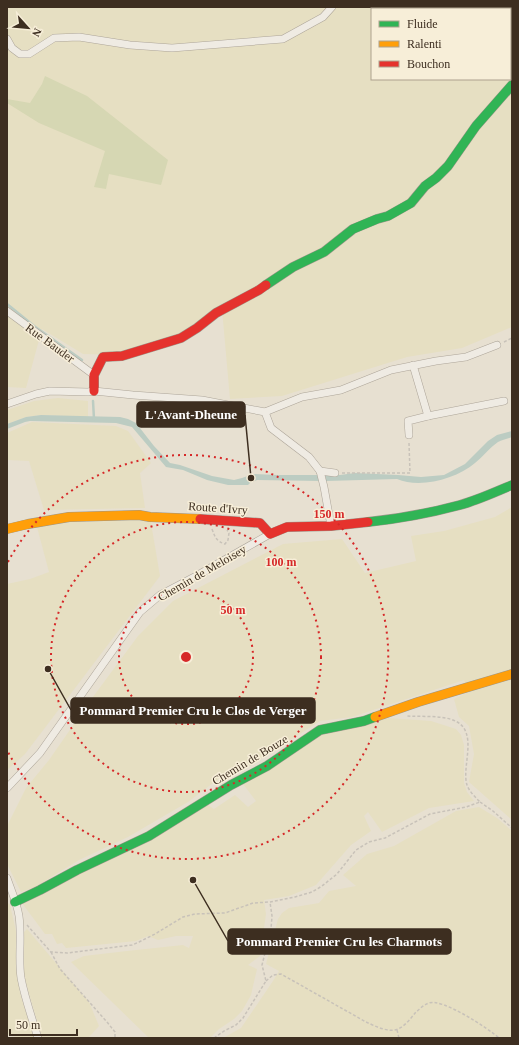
<svg xmlns="http://www.w3.org/2000/svg" width="519" height="1045" viewBox="0 0 519 1045" font-family="'Times New Roman',serif">
<style>
.farmland{fill:#e6dfc2;fill-rule:evenodd}
.green{fill:#d6d7b3}
.water{fill:#bcccc2}
.lines{fill:none;stroke-linecap:round;stroke-linejoin:round}
.stream{stroke:#bcccc2;stroke-width:2.5}
.street-casing{stroke:#ada599;stroke-width:8}
.fast-casing{stroke:#9c958a;stroke-width:10}
.slow-casing{stroke:#9c958a;stroke-width:10}
.jam-casing{stroke:#9c958a;stroke-width:10}
.path{stroke:#c8c2b9;stroke-width:1.5;stroke-dasharray:3 2;stroke-linecap:butt}
.street{stroke:#efebe3;stroke-width:7}
.fast{stroke:#30b455;stroke-width:9}
.slow{stroke:#ff9f0a;stroke-width:9}
.jam{stroke:#e5322d;stroke-width:9}
.ring{fill:none;stroke:#d62828;stroke-width:2;stroke-dasharray:2 4}
.labels{text-anchor:middle;stroke-width:3;stroke-linejoin:round;paint-order:stroke}
.street-label{font-size:12px;fill:#3d2e20;stroke:#f7eed8}
.centre{fill:#d62828;stroke:#f7eed8;stroke-width:2}
.ring-label{font-size:12px;text-anchor:middle;font-weight:bold;fill:#d62828;stroke:#f7eed8;stroke-width:3;stroke-linejoin:round;paint-order:stroke}
.leader{fill:none;stroke:#3d2e20;stroke-width:1.5}
.callout-dot{fill:#3d2e20;stroke:#f7eed8;stroke-width:1.5}
.callout{fill:#3d2e20;stroke:#3d2e20;stroke-width:1.5}
.callout-label{font-size:13px;text-anchor:middle;font-weight:bold;fill:#fff}
</style>
<rect width="100%" height="100%" fill="#e7e0d1"/>
<!-- farmland -->
<g class="farmland">
<path d="M7 7H512V327L462 348 407 357 282 396 230 399 222 309 170 340 124 355 83 354 42 329 26 388 7 387ZM372 9H510V79H372Z"/>
<polygon points="58,398 88,401 88,417 41,415 26,417 7,424 7,410 34,401"/>
<polygon points="32,422 116,426 128,431 151,463 140,473 145,508 44,510 29,461 7,460 7,433"/>
<polygon points="512,507 512,820 469,782 474,754 469,726 459,717 454,699 469,692 464,680 352,717 320,721 248,767 245,765 221,777 188,802 128,837 79,860 35,887 21,892 7,864 7,826 26,788 49,760 90,701 138,636 173,601 283,544 342,539 365,573 416,561 411,536 444,531 495,517"/>
<polygon points="69,517 150,517 160,576 25,754 7,770 7,584 30,579 49,572 37,527"/>
<polygon points="389,718 431,721 456,729 461,735 464,745 464,783 467,792 474,801 429,808 382,832 368,812 364,816 371,831 351,845 316,885 289,896 264,900 266,914 260,956 248,965 257,969 251,995 242,1011 234,1019 219,1029 210,1038 176,1038 175,1037 174,1038 149,1038 71,962 84,956 127,951 183,945 189,948 193,936 176,936 158,940 148,936 136,941 66,948 62,943 57,944 52,934 45,934 22,903 74,875 153,838 208,805 214,809 235,795 248,807 256,801 243,784 311,741 328,731"/>
<polygon points="479,807 497,818 512,831 512,1038 223,1038 241,1028 273,981 279,971 266,964 278,919 282,913 289,908 319,903 329,891 356,886 343,875 367,854 394,846 456,811"/>
<polygon points="7,902 10,905 16,931 16,965 20,993 34,1038 22,1038 7,1035"/>
<polygon points="27,929 89,1002 99,1026 88,1038 42,1038 23,973 24,932"/>
</g>
<!-- green -->
<polygon class="green" points="45,76 87,96 168,160 161,185 109,174 106,189 94,187 105,151 39,123 7,103 7,99 30,103 42,84"/>
<!-- water -->
<g class="water">
<polygon points="41,415 120,417 128,419 136,423 154,446 170,463 180,465 212,476 234,480 242,478 253,474 277,475 318,475 321,481 257,480 250,483 248,485 228,485 207,480 183,470 166,467 132,427 116,423 30,421 25,422 7,429 7,424 26,417"/>
<path d="M512 431V437C507 439 502 440 498 442 489 448 483 457 475 463 456 479 420 489 397 479L326 481 325 475H340L355 473 398 475 421 477 444 475 465 464 488 441 497 435Z"/>
</g>
<g class="lines">
<!-- stream -->
<g class="stream">
<polyline points="7,304 34,326 82,360"/>
<polyline points="93,401 94,419"/>
</g>
<defs>
<g id="street">
<polyline points="7,39 12,48 20,54 29,54 54,38 79,37 130,45 172,48 283,39 323,17 332,7"/>
<polyline points="7,311 94,375"/>
<polyline points="413,365 428,416 504,401"/>
<polyline points="7,404 36,394 50,391 88,392 94,391 133,395 202,400 265,412 302,397 341,390 391,370 436,361 466,357 497,345"/>
<polyline points="265,412 271,428 309,457 320,471 324,487 331,526"/>
<polyline points="409,435 408,421 428,416"/>
<polyline points="320,471 335,473"/>
<polyline points="7,788 40,753 140,612 160,595 196,576 270,534"/>
<path d="M7 878C11 890 17 903 19 916 22 937 18 958 21 978 25 999 32 1018 38 1038"/>
</g>
<g id="fast">
<polyline points="266,285 293,267 324,252 353,229 377,219 388,216 411,203 425,186 436,178 448,166 476,126 512,85"/>
<path d="M368 522C398 519 430 513 460 505 478 500 495 492 512 485"/>
<polyline points="15,902 40,890 77,870 149,836 231,785 267,766 320,730 364,721 375,717"/>
</g>
<g id="slow">
<polyline points="7,529 28,524 69,517 139,515 150,517 200,519"/>
<polyline points="375,717 418,702 512,674"/>
</g>
<g id="jam">
<polyline points="94,391 94,375 103,357 122,356 181,338 197,328 216,313 259,290 266,285"/>
<polyline points="200,519 260,523 270,534 287,527 331,526 368,522"/>
</g>
</defs>
<!-- street casing -->
<use href="#street" class="street-casing"/>
<!-- fast casing -->
<use href="#fast" class="fast-casing"/>
<!-- slow casing -->
<use href="#slow" class="slow-casing"/>
<!-- jam casing -->
<use href="#jam" class="jam-casing"/>
<!-- path -->
<g class="path">
<polyline points="504,342 512,338"/>
<polyline points="342,473 410,473 409,443"/>
<path d="M212 529C215 537 216 541 225 544L228 540 229 533 227 530"/>
<polyline points="480,802 493,811 512,828"/>
<path d="M27 925 51 952 67 953 132 945 139 942 155 934 183 917 195 914 225 913 253 903 270 902 295 897 312 892 322 886 337 874 356 850 369 842 385 838 430 814 466 807 480 802C475 797 469 791 467 785 461 766 480 730 453 720 439 715 422 717 407 716"/>
<polyline points="51,952 60,969 107,1022 115,1032 115,1038"/>
<path d="M266 981 273 975 281 974 366 1022C375 1026 388 1033 398 1029 405 1026 411 1018 416 1012 420 1009 423 1005 429 1003 442 998 488 1028 499 1038"/>
<polyline points="397,1030 399,1038"/>
<polyline points="214,1038 224,1031 236,1025 243,1018 266,981 262,965 271,929 272,916 270,902"/>
</g>
<!-- street -->
<use href="#street" class="street"/>
<!-- fast -->
<use href="#fast" class="fast"/>
<!-- slow -->
<use href="#slow" class="slow"/>
<!-- jam -->
<use href="#jam" class="jam"/>
</g>
<!-- distance rings -->
<g class="ring">
<circle cx="186" cy="657" r="67"/>
<circle cx="186" cy="657" r="135"/>
<path d="M8 562A202 202 0 1 1 8 752"/>
</g>
<g class="labels">
<!-- street labels -->
<g class="street-label">
<text transform="translate(50 343) rotate(36)" y="4">Rue Bauder</text>
<text transform="translate(218 508) rotate(4)" y="4">Route d'Ivry</text>
<text transform="translate(202 573) rotate(-30)" y="4">Chemin de Meloisey</text>
<text transform="translate(250 760) rotate(-31)" y="4">Chemin de Bouze</text>
</g>
</g>
<circle cx="186" cy="657" r="6" class="centre"/>
<g class="ring-label">
<text x="329" y="518">150 m</text>
<text x="281" y="566">100 m</text>
<text x="233" y="614">50 m</text>
</g>
<!-- callouts -->
<path class="leader" d="M251 478L245 415M48 669L71 710M193 880L228 941"/>
<g class="callout-dot">
<circle cx="251" cy="478" r="4"/>
<circle cx="48" cy="669" r="4"/>
<circle cx="193" cy="880" r="4"/>
</g>
<g class="callout">
<rect x="137" y="402" width="108" height="25" rx="4"/>
<rect x="71" y="698" width="244" height="25" rx="4"/>
<rect x="228" y="929" width="223" height="25" rx="4"/>
</g>
<g class="callout-label">
<text x="191" y="419">L'Avant-Dheune</text>
<text x="193" y="715">Pommard Premier Cru le Clos de Verger</text>
<text x="339" y="946">Pommard Premier Cru les Charmots</text>
</g>
<!-- border -->
<rect width="519" height="1045" fill="none" stroke="#3d2e20" stroke-width="16"/>
<!-- legend -->
<rect x="371" y="8" width="140" height="72" fill="#f7eed8" stroke="#ada18e"/>
<rect x="379" y="21" width="20" height="6" fill="#30b455" stroke="#ada18e"/>
<text x="407" y="28" font-size="12" fill="#3d2e20">Fluide</text>
<rect x="379" y="41" width="20" height="6" fill="#ff9f0a" stroke="#ada18e"/>
<text x="407" y="48" font-size="12" fill="#3d2e20">Ralenti</text>
<rect x="379" y="61" width="20" height="6" fill="#e5322d" stroke="#ada18e"/>
<text x="407" y="68" font-size="12" fill="#3d2e20">Bouchon</text>
<!-- north arrow -->
<g transform="translate(28 28) rotate(117)" stroke="#f7eed8" stroke-width="3" paint-order="stroke">
<path d="M0-3L7 15L0 10L-7 15Z" fill="#3d2e20"/>
<text y="-6" font-size="11" font-weight="bold" text-anchor="middle" fill="#3d2e20">N</text>
</g>
<!-- scale -->
<path d="M10 1029v6h67v-6" fill="none" stroke="#3d2e20" stroke-width="2"/>
<text x="16" y="1029" font-size="12" fill="#3d2e20" stroke="#f7eed8" stroke-width="3" paint-order="stroke">50 m</text>
</svg>
